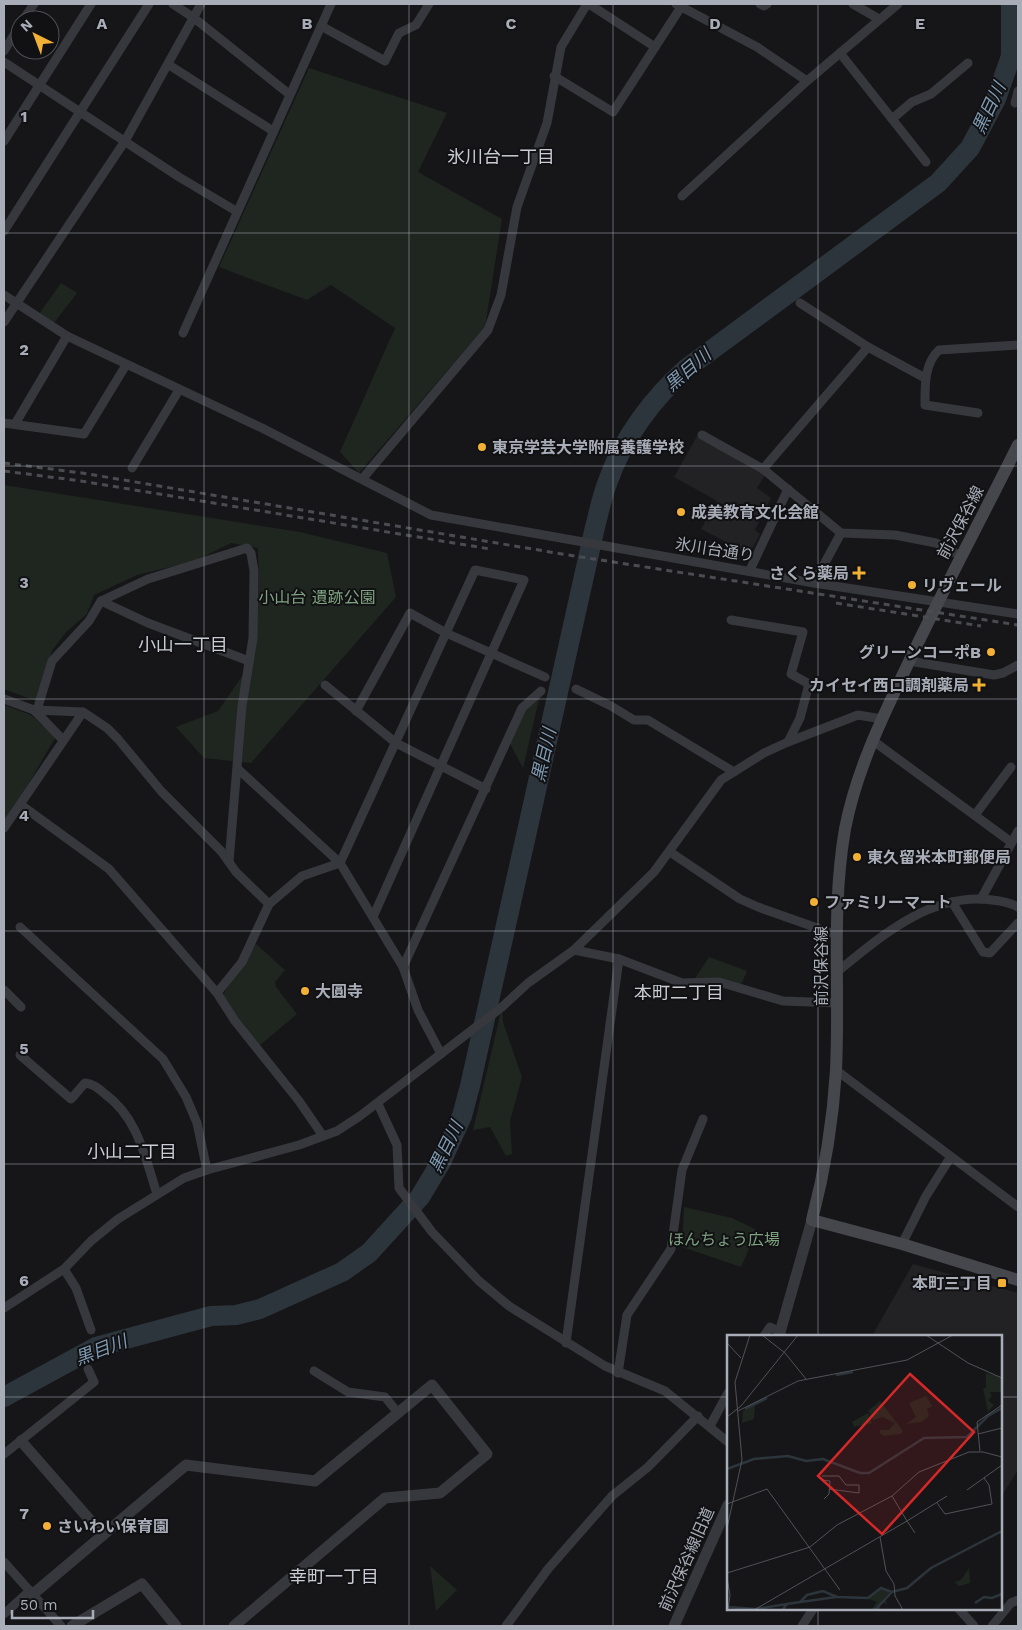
<svg xmlns="http://www.w3.org/2000/svg" width="1022" height="1630" viewBox="0 0 1022 1630" font-family="'Work Sans','Noto Sans JP',sans-serif">
<style>
.built{fill:#222225}
.green{fill:#1e261f}
.lines{fill:none;stroke-linecap:round;stroke-linejoin:round}
.river{stroke:#2c353c;stroke-width:20}
.minor{stroke:#37383d;stroke-width:9}
.tertiary{stroke:#37383d;stroke-width:11}
.secondary{stroke:#45474d;stroke-width:12}
.rail{stroke:#4a4c52;stroke-width:3;stroke-dasharray:6 5;stroke-linecap:butt}
.grid{fill:none;stroke:#a8adb8;stroke-width:1;stroke-opacity:0.55}
.poi-dot{fill:#f2b134;stroke:#111113;stroke-width:2}
.labels{text-anchor:middle;stroke-width:4;stroke-linejoin:round;paint-order:stroke}
.poi-label{font-size:16px;font-weight:bold;fill:#a8adb8;stroke:#111113;text-anchor:start}
.street-label{font-size:16px;fill:#a8adb8;stroke:#111113}
.park-label{font-size:16px;fill:#7fa381;stroke:#111113}
.water-label{font-size:18px;font-style:italic;fill:#7f9bb3;stroke:#111113}
.neighbourhood-label{font-size:18px;fill:#c9ccd4;stroke:#111113}
.inset-river{fill:none;stroke:#2c353c;stroke-width:2.5}
.inset-road{fill:none;stroke:#505258;stroke-width:1}
.view{fill:#d62828;fill-opacity:0.15;stroke:#d62828;stroke-width:2.5}
.inset-edge{fill:none;stroke:#a8adb8;stroke-width:2.5}
.grid-label{font-size:16px;text-anchor:middle;font-weight:bold;fill:#a8adb8;stroke:#111113;stroke-width:4;stroke-linejoin:round;paint-order:stroke}
</style>
<rect width="100%" height="100%" fill="#161618"/>
<!-- built -->
<g class="built">
<polygon points="697,436 765,475 757,488 771,498 755,530 760,534 749,554 701,529 717,501 674,477"/>
<polygon points="913,1264 1018,1293 1018,1470 1001,1497 1001,1336 872,1336"/>
</g>
<!-- green -->
<g class="green">
<polygon points="309,68 447,113 418,172 502,219 485,327 359,473 340,452 395,328 331,285 307,300 219,267"/>
<polygon points="61,283 77,293 53,324 39,314"/>
<polygon points="4,485 300,532 387,553 396,597 251,763 204,758 176,727 218,711 254,659 259,580 258,548 231,543 195,561 137,575 94,595 87,614 66,632 52,651 36,701 4,689"/>
<polygon points="541,691 523,768 508,740 522,708"/>
<polygon points="4,705 31,715 55,738 18,802 4,821"/>
<polygon points="255,943 285,970 275,982 276,987 297,1014 259,1046 241,1024 223,995"/>
<polygon points="709,957 747,971 741,985 694,980"/>
<polygon points="502,1007 503,1022 522,1077 510,1121 512,1154 506,1156 490,1127 473,1130"/>
<polygon points="684,1207 732,1218 757,1230 741,1267 682,1247"/>
<polygon points="430,1566 457,1590 436,1611"/>
</g>
<g class="lines">
<!-- river -->
<path class="river" d="M4 1397 96 1347 211 1316 236 1315 260 1309 342 1272 369 1253 420 1197 441 1162 462 1116 470 1086 595 527C599 512 602 496 608 481 623 438 653 398 687 368L938 183 970 148 996 99 1011 56V4"/>
<!-- minor -->
<g class="minor">
<polyline points="173,4 194,18 289,94"/>
<polyline points="589,4 655,47"/>
<polyline points="676,4 757,47 807,81"/>
<polyline points="760,4 764,6 767,4"/>
<polyline points="853,4 879,19"/>
<polyline points="23,20 34,4"/>
<polyline points="321,26 385,61 399,33 416,25 429,4"/>
<polyline points="4,51 20,25"/>
<polyline points="840,53 926,162"/>
<polyline points="4,62 179,177 236,211"/>
<polyline points="169,65 273,131"/>
<polyline points="554,76 613,112 681,7"/>
<polyline points="1015,103 1018,91"/>
<polyline points="892,119 912,102 931,94 968,63"/>
<polyline points="4,141 91,4"/>
<polyline points="682,196 807,81 898,4"/>
<polyline points="4,231 149,4"/>
<polyline points="4,295 67,336 262,428 431,515 814,583 1018,614"/>
<polyline points="800,303 868,347 925,378"/>
<polyline points="4,322 125,141 201,4"/>
<polyline points="183,333 331,4"/>
<path d="M978 413 925 405C925 386 924 364 939 350L1018 345"/>
<polyline points="4,423 84,434 126,365"/>
<polyline points="15,424 67,336"/>
<polyline points="702,435 763,469 841,533 895,535 936,543 961,556"/>
<polyline points="132,468 179,390"/>
<polyline points="763,469 868,347"/>
<polyline points="363,478 488,330 501,295 517,207 547,123 561,47 587,4"/>
<polyline points="750,570 788,489"/>
<polyline points="814,583 841,533"/>
<polyline points="101,601 148,623 249,661"/>
<polyline points="731,620 803,632 791,674 809,684 800,718 788,742"/>
<polyline points="909,661 994,675 1003,673 1018,665"/>
<polyline points="325,685 396,743 486,789"/>
<polyline points="576,689 611,706 634,720 648,720 734,772"/>
<polyline points="4,699 34,710 83,712"/>
<polyline points="34,710 63,740"/>
<polyline points="37,710 52,661 89,621 101,601 148,579 247,548 251,553 254,571 253,638 242,706 229,862"/>
<polyline points="356,711 410,613 446,633 545,677"/>
<polyline points="872,740 1011,842"/>
<polyline points="238,769 340,863 403,967 418,1010 441,1054"/>
<polyline points="21,805 109,869 217,993 235,1021 299,1101 323,1136"/>
<polyline points="975,815 1011,767"/>
<polyline points="4,828 83,712 107,728 118,739 161,791 221,851 236,872 269,904"/>
<polyline points="670,852 740,899 758,907 837,935"/>
<polyline points="981,899 1018,831"/>
<polyline points="952,902 983,952 990,953 1018,923"/>
<polyline points="20,927 163,1059 186,1097 197,1123 207,1170"/>
<polyline points="574,950 619,959 682,983 719,982 783,1001 837,1003"/>
<polyline points="403,967 522,708 541,691"/>
<path d="M837 972C881 936 931 892 992 900 1001 901 1011 903 1018 907"/>
<polyline points="4,990 21,1007"/>
<polyline points="217,993 242,962 269,904 302,876 340,863 475,570 524,580 373,917"/>
<path d="M20 1055 71 1099 85 1083C94 1084 99 1089 105 1094 138 1118 145 1157 157 1194"/>
<polyline points="836,1070 1018,1207"/>
<polyline points="378,1104 397,1145 399,1188 432,1232 479,1281 509,1306 605,1366 665,1391 728,1442"/>
<polyline points="902,1244 926,1196 950,1158"/>
<polyline points="64,1269 76,1288 91,1330"/>
<polyline points="4,1308 64,1269 91,1241 118,1219 184,1178 207,1170 299,1145 337,1131 360,1116 502,1007 528,983 574,950 654,872 721,780 764,753 788,742 858,715 882,719"/>
<polyline points="764,1336 770,1327 781,1332"/>
<polyline points="566,1343 619,959"/>
<polyline points="314,1371 348,1392 385,1397 398,1413"/>
<polyline points="618,1373 627,1315 671,1249 682,1170 703,1119"/>
<polyline points="710,1426 728,1393"/>
<polyline points="4,1454 94,1382 88,1369"/>
<polyline points="4,1562 61,1626"/>
<polyline points="959,1609 974,1626"/>
<polyline points="4,1614 25,1595 32,1595"/>
<polyline points="506,1626 548,1569 612,1496 648,1467 698,1416"/>
<polyline points="802,1626 813,1609"/>
<polyline points="992,1626 1011,1603 1018,1600"/>
</g>
<!-- tertiary -->
<g class="tertiary">
<polyline points="779,1336 812,1220"/>
<polyline points="21,1441 103,1535"/>
<polyline points="32,1595 186,1465 315,1481 432,1385 487,1454 440,1493 385,1498 234,1626"/>
<polyline points="72,1626 142,1584 176,1626"/>
<polyline points="674,1626 728,1505"/>
</g>
<!-- secondary -->
<path class="secondary" d="M1018 445C981 520 941 593 906 668 881 720 856 772 845 829 831 909 840 990 836 1070 833 1121 825 1170 812 1220L902 1244 1018 1280"/>
<!-- rail -->
<g class="rail">
<polyline points="4,463 82,473 562,554 1018,625"/>
<polyline points="4,471 81,481 490,549"/>
<polyline points="836,603 981,626"/>
</g>
</g>
<!-- grid -->
<path class="grid" d="M204 4V1626M409 4V1626M613 4V1626M818 4V1336M4 233H1018M4 466H1018M4 699H1018M4 931H1018M4 1164H1018M4 1397H728M1001 1397H1018M818 1609V1626"/>
<!-- markers -->
<g class="poi-dot">
<circle cx="482" cy="447" r="5"/>
<circle cx="681" cy="512" r="5"/>
<path d="M856.5 565.5h5v5h5v5h-5v5h-5v-5h-5v-5h5z"/>
<circle cx="912" cy="585" r="5"/>
<circle cx="991" cy="652" r="5"/>
<path d="M976.5 677.5h5v5h5v5h-5v5h-5v-5h-5v-5h5z"/>
<circle cx="857" cy="857" r="5"/>
<circle cx="814" cy="902" r="5"/>
<circle cx="305" cy="991" r="5"/>
<rect x="997" y="1278" width="10" height="10" rx="2.5"/>
<circle cx="47" cy="1526" r="5"/>
</g>
<g class="labels">
<!-- poi labels -->
<g class="poi-label">
<text x="492" y="453">東京学芸大学附属養護学校</text>
<text x="691" y="518">成美教育文化会館</text>
<text x="849" y="579" text-anchor="end">さくら薬局</text>
<text x="922" y="591">リヴェール</text>
<text x="981" y="658" text-anchor="end">グリーンコーポB</text>
<text x="969" y="691" text-anchor="end">カイセイ西口調剤薬局</text>
<text x="867" y="863">東久留米本町郵便局</text>
<text x="824" y="908">ファミリーマート</text>
<text x="315" y="997">大圓寺</text>
<text x="992" y="1289" text-anchor="end">本町三丁目</text>
<text x="57" y="1532">さいわい保育園</text>
</g>
<!-- street labels -->
<g class="street-label">
<text transform="translate(960 522) rotate(-62)" y="6">前沢保谷線</text>
<text transform="translate(715 549) rotate(9)" y="6">氷川台通り</text>
<text transform="translate(821 966) rotate(-90)" y="6">前沢保谷線</text>
<text transform="translate(686 1559) rotate(-66)" y="6">前沢保谷線旧道</text>
</g>
<!-- park labels -->
<g class="park-label">
<text x="317" y="603">小山台 遺跡公園</text>
<text x="724" y="1245">ほんちょう広場</text>
</g>
<!-- water labels -->
<g class="water-label">
<text transform="translate(989 108) rotate(-65)" y="6">黒目川</text>
<text transform="translate(688 370) rotate(-41)" y="6">黒目川</text>
<text transform="translate(544 755) rotate(-77)" y="6">黒目川</text>
<text transform="translate(446 1147) rotate(-64)" y="6">黒目川</text>
<text transform="translate(101 1350) rotate(-21)" y="6">黒目川</text>
</g>
<!-- neighbourhood labels -->
<g class="neighbourhood-label">
<text x="501" y="163">氷川台一丁目</text>
<text x="183" y="651">小山一丁目</text>
<text x="679" y="999">本町二丁目</text>
<text x="132" y="1158">小山二丁目</text>
<text x="334" y="1583">幸町一丁目</text>
</g>
</g>
<!-- overview -->
<g transform="translate(727 1335)">
<rect width="275" height="275" fill="#161618"/>
<path d="M259 38 275 42V57H263L265 61 261 65 267 70 261 77 256 53H259ZM199 61 205 71 200 74 202 81 195 87 179 89 189 82 182 68ZM153 66 176 96 174 99 156 101 153 98V95H162L168 88 156 82 146 85 141 76ZM28 70 27 84 15 88 16 76ZM141 78 145 88 127 92 125 87ZM242 233 243 248 232 251 227 247 234 245ZM155 253 164 258 158 262 160 270 157 268 152 270 154 275H144L150 267 139 263Z" fill="#1e261f"/>
<path class="inset-river" d="M109 40 126 37M18 74 40 63M0 134 27 124 61 121 79 126 96 124 133 138H142L197 103 240 102 261 81 275 73M72 268 80 260 96 256 110 262 141 263 154 253 165 257 180 253 204 233 275 196M248 268 257 262 265 263 275 259M1 272 28 274 60 269M56 274 60 269 109 262M148 275 165 257"/>
<path class="inset-road" d="M35 0 58 18M199 0 241 28 275 43M0 8 14 23M58 18 79 44M11 76 71 46 180 25 226 0M0 82 14 71 71 0M251 99 275 93M253 116 250 87 275 70M95 141H112L119 150H132V158L102 154M95 145 103 146 102 159 97 164M240 155 275 130M210 168 218 179 265 169 262 150 257 143M0 169 40 154 113 255M0 193 15 125 8 47 23 0M188 198 180 186 220 161M153 202 159 236 167 249 168 261 176 275M0 238 83 212 110 190 165 161M0 243 3 260 1 275M27 275 180 186 165 161 192 137 242 117H256L275 122"/>
<path class="view" d="M183 39 247 97 155 199 91 141Z"/>
<rect width="275" height="275" class="inset-edge"/>
</g>
<g class="grid-label">
<text x="102" y="29">A</text>
<text x="307" y="29">B</text>
<text x="511" y="29">C</text>
<text x="715" y="29">D</text>
<text x="920" y="29">E</text>
<text x="24" y="122">1</text>
<text x="24" y="355">2</text>
<text x="24" y="588">3</text>
<text x="24" y="821">4</text>
<text x="24" y="1054">5</text>
<text x="24" y="1286">6</text>
<text x="24" y="1519">7</text>
</g>
<!-- border -->
<rect width="1022" height="1630" fill="none" stroke="#a8adb8" stroke-width="10"/>
<!-- north arrow -->
<g transform="translate(35 35) rotate(318)"><circle r="24" fill="#111113" stroke="#4d4f55"/>
<path d="M0-4L9 19L0 12L-9 19Z" fill="#f2b134"/>
<text y="-8" font-size="14" font-weight="bold" text-anchor="middle" fill="#a8adb8">N</text>
</g>
<!-- scale -->
<path d="M12 1610v8h81v-8" fill="none" stroke="#a8adb8" stroke-width="2.5"/>
<text x="20" y="1610" font-size="15" fill="#a8adb8" stroke="#111113" stroke-width="4" paint-order="stroke">50 m</text>
</svg>
